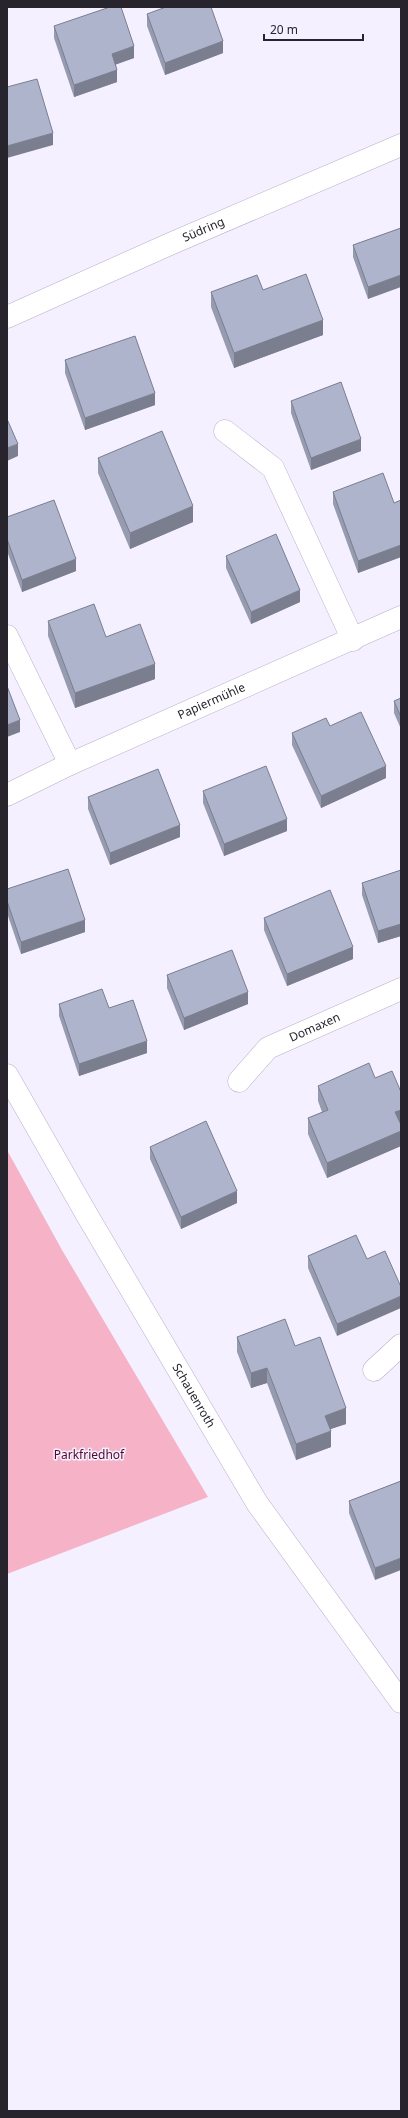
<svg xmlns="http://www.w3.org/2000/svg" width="408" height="2118" viewBox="0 0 408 2118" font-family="'Noto Sans',sans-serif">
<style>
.green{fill:#f6b3c8}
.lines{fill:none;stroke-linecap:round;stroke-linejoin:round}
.street-casing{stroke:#b8afc7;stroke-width:23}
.street{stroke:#fff;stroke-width:22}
.wall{fill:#969baf}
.shaded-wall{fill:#7a7e8f}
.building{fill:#aeb4cc;stroke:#7a7e8f}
.labels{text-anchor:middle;stroke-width:3;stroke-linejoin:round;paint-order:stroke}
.street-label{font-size:12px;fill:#27242d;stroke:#f5f0ff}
.park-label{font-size:12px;fill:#55072c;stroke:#f5f0ff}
</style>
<rect width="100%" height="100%" fill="#f5f0ff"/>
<!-- green -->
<polygon class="green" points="7,1150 62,1250 208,1497 7,1574"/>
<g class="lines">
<defs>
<g id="street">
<path id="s1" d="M7 317 170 244 401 145"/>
<polyline points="225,431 273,468 353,640"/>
<polyline points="7,636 70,764"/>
<path id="s2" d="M7 795 70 764 401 617"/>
<path id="s3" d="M7 1075 87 1215 257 1503 401 1702"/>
<path id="s4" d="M239 1081 268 1048 401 989"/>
<polyline points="374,1370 401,1345"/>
</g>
</defs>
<!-- street casing -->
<use href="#street" class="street-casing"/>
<!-- street -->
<use href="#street" class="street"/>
</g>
<!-- wall -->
<g class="wall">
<polygon points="147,14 223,53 165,75 147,26"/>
<polygon points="54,26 134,58 116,64 117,82 74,97 54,38"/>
<polygon points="401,228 368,299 353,257 353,245"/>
<polygon points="263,290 323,335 234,368 211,307 211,292"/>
<polygon points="65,360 155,405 85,430 65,373"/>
<polygon points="291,401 361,451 311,470 291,413"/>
<polygon points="98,458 193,522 130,549 98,473"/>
<polygon points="333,492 394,503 401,500 401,557 358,573 333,504"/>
<polygon points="7,517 76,571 22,592 7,551"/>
<polygon points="226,556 300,602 251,624 226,568"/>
<polygon points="48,621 106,637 155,679 75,708 48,636"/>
<polygon points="401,698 401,729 394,713 394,701"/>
<polygon points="330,726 386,778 321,808 292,745 292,733"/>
<polygon points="203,791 287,831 224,856 203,803"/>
<polygon points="88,797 180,837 110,865 88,809"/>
<polygon points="401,870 401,936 378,943 362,895 362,883"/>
<polygon points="7,889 85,932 21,954 7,913"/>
<polygon points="264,918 353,959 287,986 264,930"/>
<polygon points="167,975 248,1004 184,1030 167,988"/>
<polygon points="59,1004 109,1008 147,1053 79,1076 59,1016"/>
<polygon points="375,1078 401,1092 401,1146 327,1178 308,1134 308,1118 322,1112 318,1101 318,1086"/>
<polygon points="150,1147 237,1203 181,1229 150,1159"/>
<polygon points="356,1235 337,1336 308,1268 308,1256"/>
<polygon points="237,1337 295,1346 346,1424 330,1429 331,1447 296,1460 267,1383 251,1388 237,1352"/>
<polygon points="401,1481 375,1580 349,1513 349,1501"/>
</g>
<!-- shaded-wall -->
<g class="shaded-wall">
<polygon points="223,41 223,53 165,75 165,63"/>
<polygon points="134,46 134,58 112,66 112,54"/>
<polygon points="117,70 117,82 74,97 74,85"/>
<polygon points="53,133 53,145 7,158 7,146"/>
<polygon points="401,275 401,287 368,299 368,287"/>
<polygon points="323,320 323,335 234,368 234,353"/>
<polygon points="155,393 155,405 85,430 85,418"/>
<polygon points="361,439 361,451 311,470 311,458"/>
<polygon points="18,444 18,456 7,461 7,448"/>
<polygon points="193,506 193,522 130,549 130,533"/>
<polygon points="401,545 401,557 358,573 358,561"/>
<polygon points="76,559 76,571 22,592 22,580"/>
<polygon points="300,590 300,602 251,624 251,612"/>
<polygon points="155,664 155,679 75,708 75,693"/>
<polygon points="20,720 20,732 7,737 7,725"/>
<polygon points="386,766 386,778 321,808 321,796"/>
<polygon points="287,819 287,831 224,856 224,844"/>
<polygon points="180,825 180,837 110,865 110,853"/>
<polygon points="85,920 85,932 21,954 21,942"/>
<polygon points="401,924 401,936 378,943 378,931"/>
<polygon points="353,947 353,959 287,986 287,974"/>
<polygon points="248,992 248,1004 184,1030 184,1018"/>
<polygon points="147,1041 147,1053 79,1076 79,1064"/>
<polygon points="401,1110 401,1125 395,1112"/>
<polygon points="401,1131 401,1146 327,1178 327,1163"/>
<polygon points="237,1191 237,1203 181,1229 181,1217"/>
<polygon points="401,1296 401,1308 337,1336 337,1324"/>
<polygon points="267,1368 267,1383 251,1388 251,1373"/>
<polygon points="346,1408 346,1424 325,1431 325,1416"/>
<polygon points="331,1431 331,1447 296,1460 296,1444"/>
<polygon points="401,1558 401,1570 375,1580 375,1568"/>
</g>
<!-- building -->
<g class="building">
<polygon points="110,7 121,7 134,46 112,54 117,70 74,85 54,26"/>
<polygon points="166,7 211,7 223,41 165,63 147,14"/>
<polygon points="37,79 53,133 7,146 7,87"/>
<polygon points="401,228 401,275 368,287 353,245"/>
<polygon points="306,274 323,320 234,353 211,292 257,275 263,290"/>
<polygon points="135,336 155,393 85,418 65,360"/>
<polygon points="341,382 361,439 311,458 291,401"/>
<polygon points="7,419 18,444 7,448"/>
<polygon points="162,431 193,506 130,533 98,458"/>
<polygon points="383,473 394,503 401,500 401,545 358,561 333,492"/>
<polygon points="54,500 76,559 22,580 7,539 7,517"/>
<polygon points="276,534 300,590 251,612 226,556"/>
<polygon points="94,604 106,637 140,624 155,664 75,693 48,621"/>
<polygon points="7,686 20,720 7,725"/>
<polygon points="401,698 401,717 394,701"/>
<polygon points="361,712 386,766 321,796 292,733 326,718 330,726"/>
<polygon points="266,766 287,819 224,844 203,791"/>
<polygon points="158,769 180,825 110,853 88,797"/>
<polygon points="68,869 85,920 21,942 7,901 7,889"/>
<polygon points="401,870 401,924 378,931 362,883"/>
<polygon points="330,890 353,947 287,974 264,918"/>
<polygon points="232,950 248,992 184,1018 167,975"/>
<polygon points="102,989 109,1008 133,1000 147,1041 79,1064 59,1004"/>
<polygon points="369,1063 375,1078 392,1071 401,1092 401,1110 395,1112 401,1125 401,1131 327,1163 308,1118 328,1110 318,1086"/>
<polygon points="206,1121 237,1191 181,1217 150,1147"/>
<polygon points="356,1235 367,1259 385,1251 401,1287 401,1296 337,1324 308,1256"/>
<polygon points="285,1319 295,1346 320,1337 346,1408 325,1416 331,1431 296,1444 267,1368 251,1373 237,1337"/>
<polygon points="401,1481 401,1558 375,1568 349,1501"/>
</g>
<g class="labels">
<!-- street labels -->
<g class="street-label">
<text dy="4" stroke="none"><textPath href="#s1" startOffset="215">Südring</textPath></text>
<text dy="4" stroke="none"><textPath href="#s2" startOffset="225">Papiermühle</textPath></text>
<text dy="4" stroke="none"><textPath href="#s4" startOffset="95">Domaxen</textPath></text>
<text dy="4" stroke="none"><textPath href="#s3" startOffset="371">Schauenroth</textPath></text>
</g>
<!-- park labels -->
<g class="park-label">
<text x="89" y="1459">Parkfriedhof</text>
</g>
</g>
<!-- border -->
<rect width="408" height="2118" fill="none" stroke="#27242d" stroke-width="16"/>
<!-- scale -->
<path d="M264 34v6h99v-6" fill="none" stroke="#27242d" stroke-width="2"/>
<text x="270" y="34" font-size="12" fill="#27242d" stroke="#f5f0ff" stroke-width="3" paint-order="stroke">20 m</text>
</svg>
